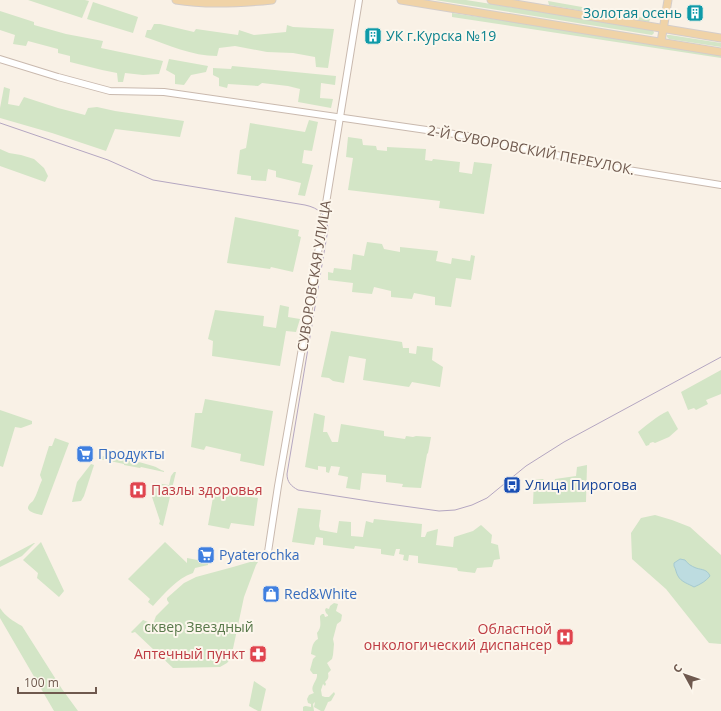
<svg xmlns="http://www.w3.org/2000/svg" width="721" height="711" viewBox="0 0 721 711" font-family="'Open Sans',sans-serif">
<style>
.green{fill:#d3e5c6}
.water{fill:#bddce0;stroke:#a5cad0}
.lines{fill:none;stroke-linecap:round;stroke-linejoin:round}
.minor-casing{stroke:#c9b9ae;stroke-width:8}
.major-casing{stroke:#d4cdca;stroke-width:9}
.minor{stroke:#fff;stroke-width:6}
.major{stroke:#f0d3a7;stroke-width:7}
.tram{stroke:#b4a6c1;stroke-width:1}
.labels{text-anchor:middle;stroke-width:4;stroke-linejoin:round;paint-order:stroke}
.culture-label{font-size:14px;fill:#0d838f;stroke:#fcf6ec;text-anchor:end}
.street-label{font-size:14px;fill:#6f594e;stroke:#fcf6ec}
.shop-label{font-size:14px;fill:#366cbe;stroke:#fcf6ec;text-anchor:start}
.transit-label{font-size:14px;fill:#164399;stroke:#fcf6ec;text-anchor:start}
.health-label{font-size:14px;fill:#be3a42;stroke:#fcf6ec;text-anchor:end}
.park-label{font-size:14px;fill:#59794b;stroke:#fcf6ec}
</style>
<rect width="100%" height="100%" fill="#f9f1e6"/>
<!-- green -->
<g class="green">
<polygon points="28,0 85,0 89,1 82,18"/>
<polygon points="435,0 466,0 653,30 654,33 652,35"/>
<polygon points="548,1 650,19 649,22 549,5"/>
<polygon points="93,2 138,17 133,33 87,19"/>
<polygon points="0,11 34,22 34,25 66,34 103,41 101,48 163,61 159,74 143,75 125,73 123,82 118,82 117,73 102,70 70,62 70,56 58,53 58,49 28,41 26,46 13,44 15,35 0,30"/>
<polygon points="452,13 721,53 721,58 452,17"/>
<path d="M154 24H160L194 32 196 29 238 35 239 30 254 35 286 32 287 25 293 27 334 29 328 68 316 67 315 57 293 53 267 52 235 46 219 48 217 56C192 56 168 45 145 37L147 30H151Z"/>
<polygon points="667,35 670,35 721,43 721,47 669,39 667,37"/>
<polygon points="169,59 208,66 206,72 191,75 184,85 175,84 175,75 166,70"/>
<polygon points="232,66 336,76 335,85 321,83 320,98 333,99 331,108 298,102 300,89 288,86 262,83 258,86 228,84 227,88 219,86 219,78 213,75 213,68 231,69"/>
<polygon points="4,87 10,89 8,104 19,106 24,97 58,108 85,115 88,108 97,107 115,111 184,121 180,137 115,129 106,151 52,133 0,118 0,108"/>
<polygon points="309,120 318,122 312,151 304,150 302,163 313,165 305,196 298,195 301,183 276,177 276,171 268,169 266,181 251,180 251,176 237,174 240,150 246,148 250,123 305,132"/>
<polygon points="348,137 362,139 363,145 376,146 377,150 387,151 387,147 426,149 425,160 432,161 433,159 460,162 459,172 472,174 474,162 492,164 484,214 439,208 440,201 348,190 353,158 346,157"/>
<polygon points="0,149 9,153 21,155 34,159 44,168 48,176 45,182 0,166"/>
<polygon points="235,217 299,230 298,236 301,237 293,272 271,267 270,269 227,263"/>
<polygon points="367,242 382,244 384,249 400,252 400,247 438,251 436,261 451,264 452,258 470,261 471,255 475,256 471,280 456,278 451,307 435,305 435,297 414,293 412,299 391,297 391,291 374,287 372,294 352,292 353,283 328,280 328,272 333,273 334,268 351,270 353,254 364,256"/>
<polygon points="280,305 289,307 288,317 300,319 296,332 286,331 280,366 212,356 213,341 208,339 215,310 264,316 263,326 276,328"/>
<polygon points="331,331 402,342 403,348 409,348 409,353 416,354 417,346 433,348 432,360 443,367 440,387 412,382 409,387 363,380 366,359 349,356 344,383 333,381 329,378 321,377"/>
<polygon points="721,370 721,394 706,400 708,404 696,410 694,408 688,410 681,392"/>
<polygon points="205,399 273,411 264,466 240,461 241,454 206,446 204,450 191,447 195,413 202,413"/>
<polygon points="0,410 32,421 32,424 21,428 15,427 3,467 0,466"/>
<path d="M668 411 678 429 669 437 655 443 653 442 650 443 649 445 646 446 638 432C648 424 657 416 668 411Z"/>
<polygon points="314,413 325,416 323,432 327,432 332,442 338,442 341,424 384,431 384,436 405,439 406,436 413,437 416,436 431,437 428,453 427,454 421,488 402,487 403,484 386,482 386,475 362,473 360,490 346,488 348,477 338,475 340,467 331,466 329,473 326,472 326,467 318,466 318,470 305,467"/>
<path d="M55 438 69 443 42 515C38 514 24 512 29 505 30 503 32 502 33 501 37 495 39 486 42 480L40 475 49 446H52Z"/>
<path d="M104 456H108C123 459 138 461 153 466 157 467 160 470 164 471V472L141 467 140 468 124 465V464L105 460H100V457Z"/>
<polygon points="91,464 94,465 84,496 81,501 72,502 77,482"/>
<polygon points="587,465 586,502 533,504 534,480 543,479 545,482 548,481 550,485 554,485 555,479 576,476 577,467"/>
<polygon points="174,472 176,472 163,526 159,524 160,521 152,497 152,495 155,494 153,485 156,483 169,485 171,476"/>
<polygon points="214,492 258,498 254,526 231,523 229,529 208,525"/>
<polygon points="298,508 321,510 319,526 320,530 337,533 339,521 351,522 351,536 363,537 366,521 373,523 374,519 422,524 421,537 425,537 427,532 438,529 436,545 453,547 454,537 473,531 481,525 492,535 491,543 498,545 500,559 494,560 492,567 477,568 475,573 458,571 457,568 418,563 418,556 409,555 408,561 403,560 404,555 399,554 400,549 396,549 394,556 381,554 381,549 355,546 354,549 323,545 323,538 316,537 314,545 292,542"/>
<polygon points="655,515 672,520 690,527 721,555 721,644 709,643 666,589 632,559 631,533 641,518"/>
<polygon points="41,542 64,591 59,597 37,578 38,573 23,560"/>
<path d="M165 542 187 563V558L208 562V565L195 568 193 573C176 579 165 593 153 606L148 602 150 599 128 579Z"/>
<polygon points="34,543 35,543 22,556 0,567 0,561"/>
<polygon points="257,560 258,562 256,565 244,597 231,658 227,663 220,667 173,668 135,632 132,633 131,632 143,620 153,624 156,616 169,603 167,600 167,598 184,583 196,577 233,567"/>
<path d="M334 603 338 604 336 611 341 614 342 615 341 621 337 624 333 639 334 644 333 655 332 659 327 663 331 670 328 673C329 678 328 679 325 682L326 684 325 686 323 684 321 690 322 696 325 697H329L334 692 335 694 331 701 328 702 324 711H321L314 707 315 702 313 704 314 711H303V707C306 705 308 707 311 707V704L308 703 307 699 309 695 314 693C309 686 318 681 317 674H313L310 670 313 659 316 656 311 654C312 649 312 642 318 639L317 633C322 627 320 623 320 616L322 614H324L325 617 328 616V615L326 613 325 610 326 608 329 609 330 606Z"/>
<path d="M0 608C6 617 13 621 22 626L62 689 78 711H54L0 618Z"/>
<polygon points="254,681 266,689 261,711 258,711 249,706"/>
</g>
<!-- water -->
<path class="water" d="M680 559 685 560C688 564 691 566 696 568 702 570 707 569 710 576 706 581 701 584 694 587 689 584 681 582 678 576 676 573 676 569 674 566V563Z"/>
<g class="lines">
<defs>
<g id="minor">
<polyline points="0,59 58,77 110,91 164,92 468,136 622,169 721,185"/>
<polyline points="268,552 278,486 310,302 359,0"/>
</g>
<g id="major">
<path d="M176 0C205 5 242 3 272 0"/>
<polyline points="401,0 721,52"/>
<polyline points="491,0 721,38"/>
<polyline points="661,42 668,0"/>
</g>
</defs>
<!-- minor casing -->
<use href="#minor" class="minor-casing"/>
<!-- major casing -->
<use href="#major" class="major-casing"/>
<!-- minor -->
<use href="#minor" class="minor"/>
<!-- major -->
<use href="#major" class="major"/>
<!-- tram -->
<path class="tram" d="M0 123 108 160 153 180 305 205C319 208 327 215 328 229L287 474C287 482 291 486 298 490L375 502 439 511 455 510 472 505 487 498 526 466 564 442 721 357"/>
</g>
<!-- icons -->
<defs>
<symbol id="building-square" viewBox="-11 -11 22 22"><rect x="-9" y="-9" width="18" height="18" rx="4" fill="#0f9aa8" stroke="#fcf6ec"/><path d="M-4-6H4V6H1V3H-1V6H-4ZM-2.5-4.3h1.7v1.8h-1.7ZM.8-4.3h1.7v1.8H.8ZM-2.5-1h1.7V.8h-1.7ZM.8-1h1.7V.8H.8Z" fill="#fff"/></symbol>
<symbol id="supermarket-square" viewBox="-11 -11 22 22"><rect x="-9" y="-9" width="18" height="18" rx="4" fill="#3f7fe0" stroke="#fcf6ec"/><path d="M-6-5.5h2.5l.6 2H6L4.5 2H-2.5L-4.4-4H-6ZM-1.5 3.2a1.3 1.3 0 1 0 .1 0ZM3 3.2a1.3 1.3 0 1 0 .1 0Z" fill="#fff"/></symbol>
<symbol id="bus-square" viewBox="-11 -11 22 22"><rect x="-9" y="-9" width="18" height="18" rx="4" fill="#1a4fb4" stroke="#fcf6ec"/><path d="M-5-6H5V4H4V6H2V4H-2V6H-4V4H-5ZM-3.5-4V0h7V-4ZM-3.5 1.2v1.5H-2V1.2ZM2 1.2v1.5H3.5V1.2Z" fill="#fff"/></symbol>
<symbol id="hospital-square" viewBox="-11 -11 22 22"><rect x="-9" y="-9" width="18" height="18" rx="4" fill="#e0444e" stroke="#fcf6ec"/><path d="M-5-5h3v3.5h4V-5h3V5h-3V1.5h-4V5h-3Z" fill="#fff"/></symbol>
<symbol id="shop-square" viewBox="-11 -11 22 22"><rect x="-9" y="-9" width="18" height="18" rx="4" fill="#3f7fe0" stroke="#fcf6ec"/><path d="M-5-2.5h2.3a2.7 3.5 0 0 1 5.4 0H5L5.5 6h-11ZM-1.5-2.5h3a1.5 2.3 0 0 0-3 0Z" fill="#fff"/></symbol>
<symbol id="pharmacy-square" viewBox="-11 -11 22 22"><rect x="-9" y="-9" width="18" height="18" rx="4" fill="#e0444e" stroke="#fcf6ec"/><path d="M-2-6h4v4h4v4h-4v4h-4v-4h-4v-4h4Z" fill="#fff"/></symbol>
</defs>
<g fill-rule="evenodd">
<use href="#building-square" x="685" y="3" width="20" height="20"/>
<use href="#building-square" x="363" y="26" width="20" height="20"/>
<use href="#supermarket-square" x="75" y="444" width="20" height="20"/>
<use href="#bus-square" x="502" y="475" width="20" height="20"/>
<use href="#hospital-square" x="128" y="480" width="20" height="20"/>
<use href="#supermarket-square" x="196" y="545" width="20" height="20"/>
<use href="#shop-square" x="261" y="584" width="20" height="20"/>
<use href="#hospital-square" x="555" y="627" width="20" height="20"/>
<use href="#pharmacy-square" x="248" y="644" width="20" height="20"/>
</g>
<g class="labels">
<!-- culture labels -->
<g class="culture-label">
<text x="682" y="18">Золотая осень</text>
<text x="386" y="41" text-anchor="start">УК г.Курска №19</text>
</g>
<!-- street labels -->
<g class="street-label">
<text transform="translate(531 150) rotate(11)" y="5">2-Й СУВОРОВСКИЙ ПЕРЕУЛОК.</text>
<text transform="translate(314 276) rotate(-81)" y="5">СУВОРОВСКАЯ УЛИЦА</text>
</g>
<!-- shop labels -->
<g class="shop-label">
<text x="98" y="459">Продукты</text>
<text x="219" y="560">Pyaterochka</text>
<text x="284" y="599">Red&amp;White</text>
</g>
<!-- transit labels -->
<g class="transit-label">
<text x="525" y="490">Улица Пирогова</text>
</g>
<!-- health labels -->
<g class="health-label">
<text x="151" y="495" text-anchor="start">Пазлы здоровья</text>
<text x="552" y="634">Областной<tspan x="552" dy="16">онкологический диспансер</tspan></text>
<text x="245" y="659">Аптечный пункт</text>
</g>
<!-- park labels -->
<g class="park-label">
<text x="199" y="632">сквер Звездный</text>
</g>
</g>
<!-- north arrow -->
<g transform="translate(685 675) rotate(310)" stroke="#fcf6ec" stroke-width="3" paint-order="stroke">
<path d="M0-3L7 15L0 10L-7 15Z" fill="#6f594e"/>
<text y="-6" font-size="11" font-weight="bold" text-anchor="middle" fill="#6f594e">С</text>
</g>
<!-- scale -->
<path d="M18 687v6h78v-6" fill="none" stroke="#6f594e" stroke-width="2"/>
<text x="24" y="687" font-size="12" fill="#6f594e" stroke="#fcf6ec" stroke-width="3" paint-order="stroke">100 m</text>
</svg>
